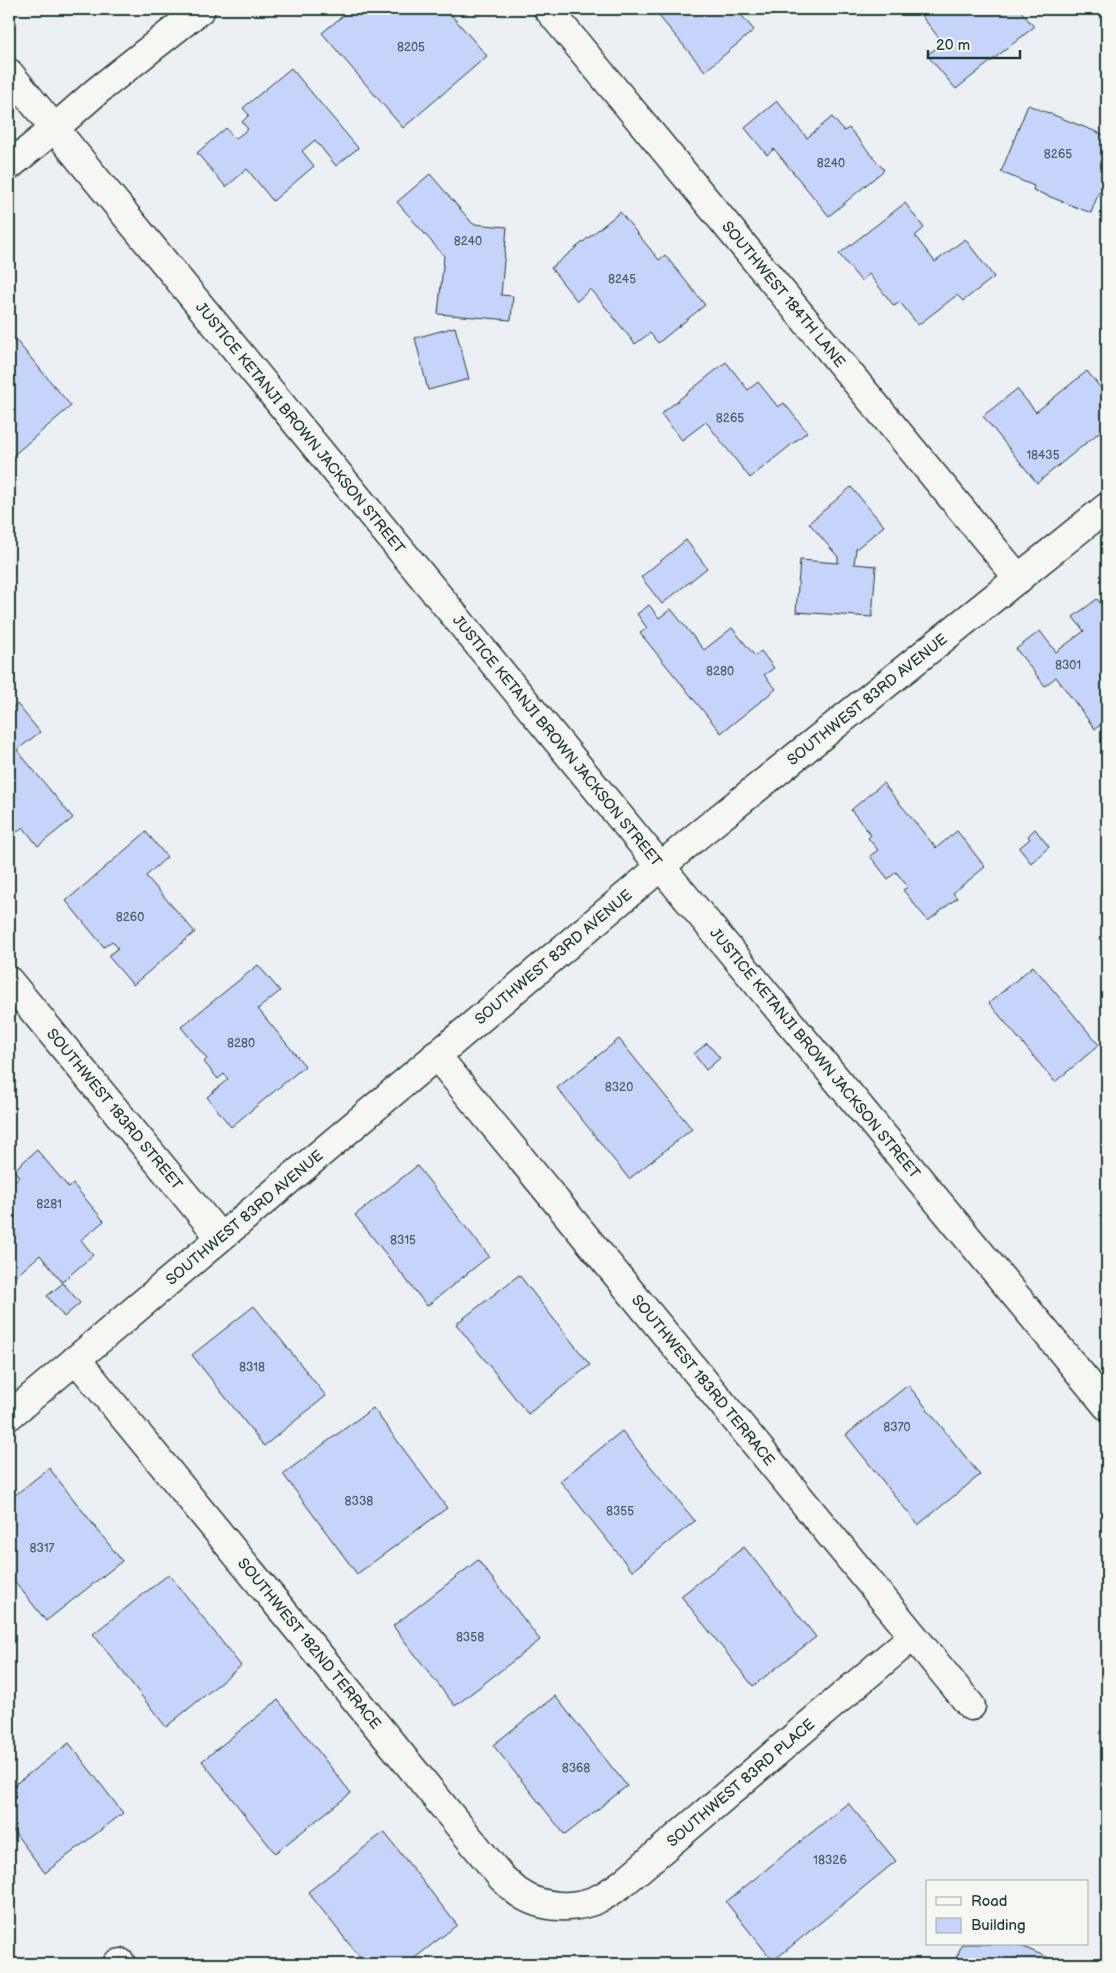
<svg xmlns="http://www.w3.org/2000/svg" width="1116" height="1973" viewBox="0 0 1116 1973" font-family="'Balsamiq Sans',sans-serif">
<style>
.building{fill:#c6d4fb;stroke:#1f3d34}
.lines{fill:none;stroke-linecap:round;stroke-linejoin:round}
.street-casing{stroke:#1f3d34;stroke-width:31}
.secondary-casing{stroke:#1f3d34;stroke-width:31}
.street{stroke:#f6f6f2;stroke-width:28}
.secondary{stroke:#f6f6f2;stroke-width:28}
.labels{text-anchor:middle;stroke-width:5;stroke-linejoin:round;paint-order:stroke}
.number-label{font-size:12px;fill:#496366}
.street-label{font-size:15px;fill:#1f3d34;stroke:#f6f6f2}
</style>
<rect width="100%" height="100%" fill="#eceff4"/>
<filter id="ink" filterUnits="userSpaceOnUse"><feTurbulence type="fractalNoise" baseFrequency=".02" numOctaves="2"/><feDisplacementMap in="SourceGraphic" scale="10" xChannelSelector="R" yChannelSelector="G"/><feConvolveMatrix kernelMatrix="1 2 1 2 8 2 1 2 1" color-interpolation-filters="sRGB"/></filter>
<g filter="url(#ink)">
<!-- building -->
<g class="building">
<polygon points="351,9 446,9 487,56 403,128 322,33"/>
<polygon points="653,9 736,9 754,30 705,71"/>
<polygon points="916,9 1019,9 1034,27 956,89 927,55 943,43"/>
<polygon points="291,68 358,148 336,166 315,140 302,151 314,166 273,201 247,169 226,187 197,153 226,128 235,139 248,129 242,122 249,115 243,108"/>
<polygon points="777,101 807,138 832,117 844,131 849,128 884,170 829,216 774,149 767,155 745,128"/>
<polygon points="1028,105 1107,136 1107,196 1099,192 1091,213 1033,190 1034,186 1001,172"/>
<polygon points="430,174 473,224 507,227 501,295 513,296 511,320 438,314 444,256 397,202"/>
<polygon points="905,203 924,228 915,236 935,262 965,239 994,277 963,301 957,295 918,325 900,302 894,306 869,274 861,281 839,254"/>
<polygon points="620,212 659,260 665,255 705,305 658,343 650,333 635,344 591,289 577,301 551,268"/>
<polygon points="455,327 469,379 428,390 415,338"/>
<polygon points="9,332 71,406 9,459"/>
<polygon points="726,362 748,390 758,382 778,407 784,403 807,432 750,478 706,422 682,440 661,414"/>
<polygon points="1087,371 1107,396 1107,426 1037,483 983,416 1017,389 1036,412"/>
<polygon points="851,487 884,526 856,549 854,564 876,566 872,617 796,612 800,560 838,563 838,557 809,523"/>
<polygon points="686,540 707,568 662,604 641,577"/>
<polygon points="1097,599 1107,612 1107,720 1095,729 1056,677 1045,686 1016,649 1040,631 1056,652 1084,631 1073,617"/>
<polygon points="649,605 659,618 671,609 704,650 732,628 755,656 761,651 774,668 764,675 776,689 721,733 640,633 647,628 637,614"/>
<polygon points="17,704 40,732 17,750 73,818 38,846 23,827 9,839 9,711"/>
<polygon points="883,783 936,848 957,831 985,867 953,893 957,898 928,921 903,890 908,887 896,872 888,879 870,856 878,850 868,838 871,835 851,810"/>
<polygon points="1035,829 1049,847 1031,863 1019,848 1030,839 1028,836"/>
<polygon points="146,832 167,857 146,876 195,932 133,985 108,956 118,948 112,941 104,947 66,901"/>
<polygon points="258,965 280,991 258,1009 305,1066 231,1127 207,1097 228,1079 224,1074 218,1079 204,1062 207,1059 181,1027"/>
<polygon points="1033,966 1099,1045 1055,1082 989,1003"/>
<polygon points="619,1039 692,1129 629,1179 557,1088"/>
<polygon points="707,1043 720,1058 706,1070 694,1054"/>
<polygon points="37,1150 69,1188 73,1184 104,1221 81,1240 93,1255 62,1282 40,1255 16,1276 9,1267 9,1186 19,1177 14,1170"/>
<polygon points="417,1166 489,1256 427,1306 355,1215"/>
<polygon points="519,1275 590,1365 528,1414 456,1324"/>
<polygon points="63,1283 80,1303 64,1317 47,1296"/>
<polygon points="254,1306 326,1396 264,1446 192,1355"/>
<polygon points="908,1385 980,1475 918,1525 846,1435"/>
<polygon points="373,1408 447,1508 357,1574 283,1474"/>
<polygon points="622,1431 695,1521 632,1571 560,1481"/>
<polygon points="49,1468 122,1561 46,1621 9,1574 9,1500"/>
<polygon points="744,1547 816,1637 753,1686 681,1596"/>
<polygon points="478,1560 540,1640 455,1706 393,1626"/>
<polygon points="169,1574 241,1666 166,1727 93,1634"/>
<polygon points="555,1696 627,1786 565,1835 493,1745"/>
<polygon points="278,1700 351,1793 275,1853 202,1761"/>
<polygon points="69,1743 123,1813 45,1873 9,1825 9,1789"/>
<polygon points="848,1803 896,1861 773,1961 726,1902"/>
<polygon points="384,1832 457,1925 407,1964 365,1964 308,1892"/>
<polygon points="962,1944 1016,1944 1063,1964 954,1964"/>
</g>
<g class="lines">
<defs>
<g id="street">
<path id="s1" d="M548 9 1019 579"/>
<polyline points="9,166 55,128"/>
<path id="s2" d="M9 981 220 1237"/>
<path id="s3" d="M436 1055 971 1706"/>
<path id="s4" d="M76 1359 502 1878C508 1883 513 1889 519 1893 542 1909 576 1910 600 1898 608 1894 616 1888 623 1883L913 1636"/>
<path id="s5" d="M9 1416 697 836 1107 507"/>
<polyline points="117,1964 121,1963"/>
</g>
<g id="secondary">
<path id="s6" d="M9 73 661 867 1107 1406"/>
<polyline points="55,128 97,91 201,9"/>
</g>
</defs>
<!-- street casing -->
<use href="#street" class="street-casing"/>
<!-- secondary casing -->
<use href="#secondary" class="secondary-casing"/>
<!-- street -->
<use href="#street" class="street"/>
<!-- secondary -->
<use href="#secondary" class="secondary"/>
</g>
</g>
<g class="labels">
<!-- number labels -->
<g class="number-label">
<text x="411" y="51">8205</text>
<text x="1058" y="158">8265</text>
<text x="831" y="167">8240</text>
<text x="468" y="245">8240</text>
<text x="622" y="283">8245</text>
<text x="730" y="422">8265</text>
<text x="1043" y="459">18435</text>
<text x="1068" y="669">8301</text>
<text x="720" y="675">8280</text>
<text x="130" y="921">8260</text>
<text x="241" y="1047">8280</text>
<text x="619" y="1091">8320</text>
<text x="49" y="1208">8281</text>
<text x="403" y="1244">8315</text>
<text x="252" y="1371">8318</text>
<text x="897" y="1431">8370</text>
<text x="359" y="1505">8338</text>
<text x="620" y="1515">8355</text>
<text x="42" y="1552">8317</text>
<text x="470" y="1641">8358</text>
<text x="576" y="1772">8368</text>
<text x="830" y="1864">18326</text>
</g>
<!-- street labels -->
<g class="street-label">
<text dy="5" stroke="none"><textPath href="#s1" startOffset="370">SOUTHWEST 184TH LANE</textPath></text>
<text dy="5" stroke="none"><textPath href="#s6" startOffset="459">JUSTICE KETANJI BROWN JACKSON STREET</textPath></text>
<text dy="5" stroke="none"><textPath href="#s5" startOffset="1118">SOUTHWEST 83RD AVENUE</textPath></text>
<text dy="5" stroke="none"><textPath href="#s6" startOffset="864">JUSTICE KETANJI BROWN JACKSON STREET</textPath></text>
<text dy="5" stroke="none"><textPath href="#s5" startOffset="712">SOUTHWEST 83RD AVENUE</textPath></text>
<text dy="5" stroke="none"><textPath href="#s6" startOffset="1269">JUSTICE KETANJI BROWN JACKSON STREET</textPath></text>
<text dy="5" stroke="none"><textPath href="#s2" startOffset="166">SOUTHWEST 183RD STREET</textPath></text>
<text dy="5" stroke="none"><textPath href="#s5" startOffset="308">SOUTHWEST 83RD AVENUE</textPath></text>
<text dy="5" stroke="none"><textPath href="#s3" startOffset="421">SOUTHWEST 183RD TERRACE</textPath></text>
<text dy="5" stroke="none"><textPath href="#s4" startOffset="368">SOUTHWEST 182ND TERRACE</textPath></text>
<text dy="5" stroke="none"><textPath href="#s4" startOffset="961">SOUTHWEST 83RD PLACE</textPath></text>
</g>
</g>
<!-- margin -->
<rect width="1116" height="1973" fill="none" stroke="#f6f6f2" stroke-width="30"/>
<rect x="15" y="15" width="1086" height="1943" fill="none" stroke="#1f3d34" stroke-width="2" filter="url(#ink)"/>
<!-- legend -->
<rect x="926" y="1880" width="162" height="65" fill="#f6f6f2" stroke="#a0aca6"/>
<rect x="936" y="1897" width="25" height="8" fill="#f6f6f2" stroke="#a0aca6"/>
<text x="971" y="1906" font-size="15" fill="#1f3d34">Road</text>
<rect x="936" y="1918" width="25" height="15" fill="#c6d4fb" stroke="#a0aca6"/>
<text x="971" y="1930" font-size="15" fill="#1f3d34">Building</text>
<!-- scale -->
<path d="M928 50v8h92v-8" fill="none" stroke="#1f3d34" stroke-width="2.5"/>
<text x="936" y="50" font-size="15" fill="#1f3d34" stroke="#f6f6f2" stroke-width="4" paint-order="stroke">20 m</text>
</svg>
